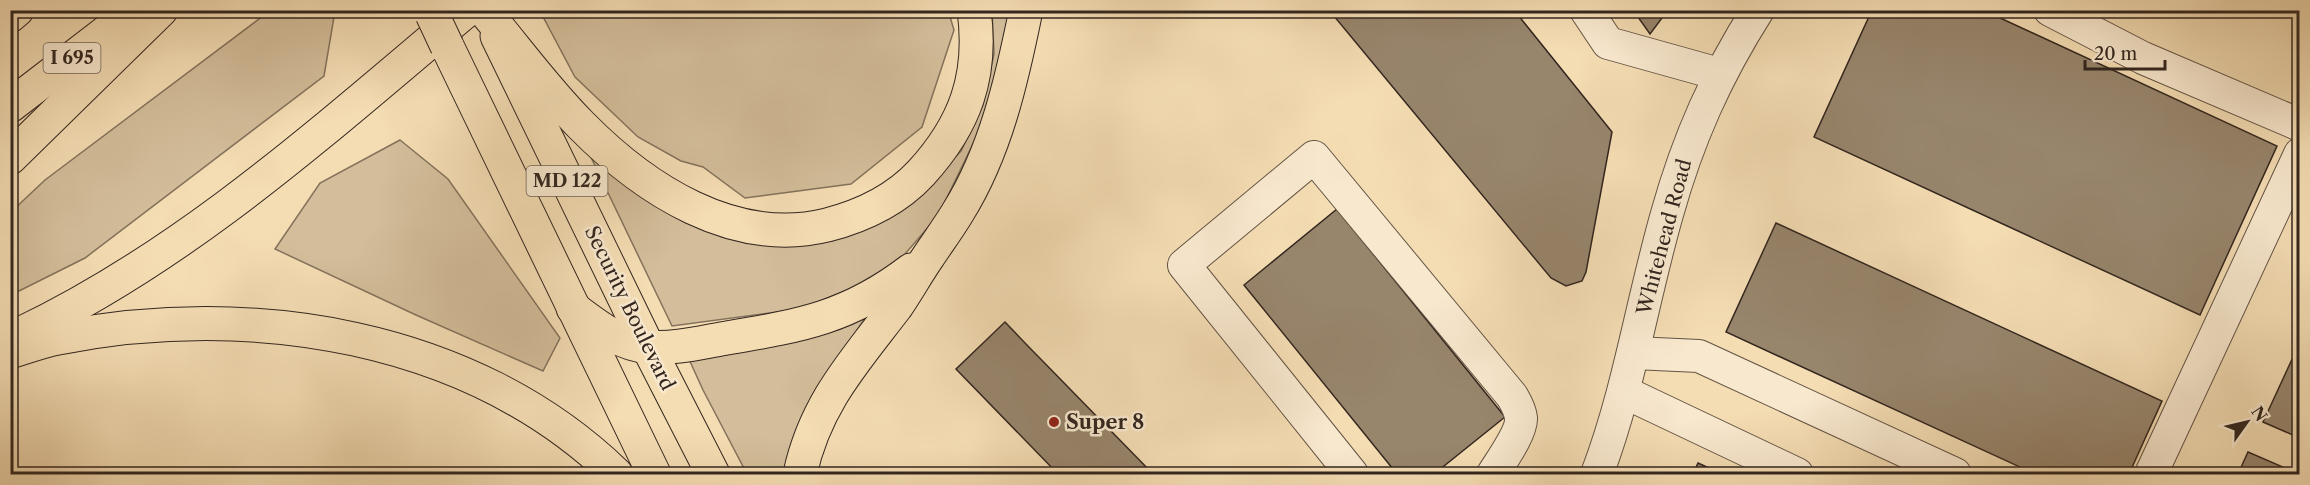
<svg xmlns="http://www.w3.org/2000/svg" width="2310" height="485" viewBox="0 0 2310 485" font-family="'Libre Caslon Text',serif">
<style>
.green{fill:#d3bd9a;stroke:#83725c;stroke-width:1.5}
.building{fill:#97856c;stroke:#33261f;stroke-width:1.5}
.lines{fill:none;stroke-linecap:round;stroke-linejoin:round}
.minor-casing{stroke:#635444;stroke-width:34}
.major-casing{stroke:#33261f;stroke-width:35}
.highway-casing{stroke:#33261f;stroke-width:35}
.minor{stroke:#f8e8ce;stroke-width:32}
.major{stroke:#f4dcb3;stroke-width:33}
.highway{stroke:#f4dcb3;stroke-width:33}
.major-bridge-casing{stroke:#33261f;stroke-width:35;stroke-linecap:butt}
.major-bridge{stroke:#f4dcb3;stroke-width:33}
.poi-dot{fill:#8f2418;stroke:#f8e8ce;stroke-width:2}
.labels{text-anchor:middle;stroke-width:5;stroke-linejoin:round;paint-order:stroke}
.shield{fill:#f8e8ce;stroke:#6e6054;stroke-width:1.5}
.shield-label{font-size:18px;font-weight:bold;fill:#33261f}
.street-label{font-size:20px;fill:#33261f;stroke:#f8e8ce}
.poi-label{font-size:20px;font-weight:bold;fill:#33261f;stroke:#f8e8ce;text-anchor:start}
</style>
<rect width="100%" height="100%" fill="#f4dcb3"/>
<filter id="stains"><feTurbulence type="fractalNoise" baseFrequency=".00333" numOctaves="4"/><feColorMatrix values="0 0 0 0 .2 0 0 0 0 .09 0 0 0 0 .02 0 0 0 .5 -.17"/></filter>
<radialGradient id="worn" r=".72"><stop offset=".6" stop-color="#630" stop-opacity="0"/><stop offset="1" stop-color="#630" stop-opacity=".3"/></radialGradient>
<!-- green -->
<g class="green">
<polygon points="271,10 335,11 324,76 85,258 11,295 11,212 45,180"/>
<polygon points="948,10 954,30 922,127 851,184 745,198 703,167 681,161 638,137 575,77 540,11"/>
<polygon points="992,11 1012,11 987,115 938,216 898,262 864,284 799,309 672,326 586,147 654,201 722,237 777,242 832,241 891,214 929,183 961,151 983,105 994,54"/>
<polygon points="400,140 448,179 560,338 543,371 416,315 275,249 320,183"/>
<polygon points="867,315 812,398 788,474 747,474 703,390 688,357"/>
</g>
<!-- building -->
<g class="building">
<polygon points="1329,10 1514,10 1612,132 1586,272 1582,281 1566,286 1551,278"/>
<polygon points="1633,10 1668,10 1650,34"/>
<polygon points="1872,10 1983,10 2277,146 2200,315 1814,137"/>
<polygon points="1337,209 1505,417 1434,474 1397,474 1244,285"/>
<polygon points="1776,223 2162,401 2129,474 2035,474 1726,332"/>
<polygon points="1005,322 1025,343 1153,474 1058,474 956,369"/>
<polygon points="2300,342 2300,438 2263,422"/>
<polygon points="2248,452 2299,474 2238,474"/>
<polygon points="1698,463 1722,474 1693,474"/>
</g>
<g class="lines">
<defs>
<g id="minor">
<polyline points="1586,10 1608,43 1719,74"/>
<polyline points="2050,10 2143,58 2300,125"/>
<polyline points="1634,353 1699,356 1955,474"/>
<polyline points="1624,392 1797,474"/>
<path d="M1352 474 1184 265 1314 157 1512 396C1516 403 1520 409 1521 418 1522 432 1501 461 1493 474"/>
<path d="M1597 474C1629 390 1642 301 1667 214 1688 139 1716 76 1758 10"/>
<polyline points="2151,474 2300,154"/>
</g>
<g id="major">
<polyline points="497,36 648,347 713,474"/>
<polyline points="447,46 654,474"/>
</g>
<g id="highway">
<path d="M487 14C518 51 547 91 581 125 644 189 734 248 827 225 862 216 896 200 921 173 965 125 983 76 974 10"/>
<polyline points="10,16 17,10"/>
<polyline points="10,106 135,10"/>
<polyline points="10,158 161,10"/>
<path d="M573 308C597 326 619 344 649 347 673 349 698 343 721 339 798 326 847 319 911 270"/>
<path d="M20 334C188 254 326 128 467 10"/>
<path d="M10 352C26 347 42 341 58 338 251 300 471 334 616 474"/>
<path d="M800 474C815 404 854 362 896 307 907 291 917 273 928 257 938 242 949 227 958 212 996 151 1012 79 1026 10"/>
</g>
</defs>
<!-- minor casing -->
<use href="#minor" class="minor-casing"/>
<!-- major casing -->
<use href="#major" class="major-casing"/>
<!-- highway casing -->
<use href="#highway" class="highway-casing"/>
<!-- minor -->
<use href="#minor" class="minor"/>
<!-- major -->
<use href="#major" class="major"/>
<!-- highway -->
<use href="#highway" class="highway"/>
<defs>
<polyline id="major-bridge" points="432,14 447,46"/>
</defs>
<!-- major-bridge casing -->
<use href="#major-bridge" class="major-bridge-casing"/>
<!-- major-bridge -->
<use href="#major-bridge" class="major-bridge"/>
</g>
<!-- markers -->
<circle class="poi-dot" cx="1054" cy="422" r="6"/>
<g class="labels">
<!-- shield labels -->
<g class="shield">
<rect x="43.5" y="43" width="57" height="30" rx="4.5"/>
<rect x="526.5" y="166" width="81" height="30" rx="4.5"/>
</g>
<g class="shield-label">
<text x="72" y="64">I 695</text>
<text x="567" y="187">MD 122</text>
</g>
<!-- street labels -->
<g class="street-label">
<text transform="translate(1664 237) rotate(-75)" y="7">Whitehead Road</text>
<text transform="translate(630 308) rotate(64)" y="7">Security Boulevard</text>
</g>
<!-- poi labels -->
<g class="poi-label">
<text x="1066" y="429">Super 8</text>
</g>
</g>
<!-- margin -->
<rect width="2310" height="485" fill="none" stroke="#f4dcb3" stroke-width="36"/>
<rect x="12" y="12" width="2286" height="461" fill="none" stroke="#33261f" stroke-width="3"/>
<rect x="18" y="18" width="2274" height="449" fill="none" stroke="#33261f" stroke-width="1.5"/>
<!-- north arrow -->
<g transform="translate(2247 422) rotate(56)" stroke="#f8e8ce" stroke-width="4.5" paint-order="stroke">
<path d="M0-4.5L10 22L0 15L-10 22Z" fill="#33261f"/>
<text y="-9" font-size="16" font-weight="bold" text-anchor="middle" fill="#33261f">N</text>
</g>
<!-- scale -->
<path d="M2085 60v9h80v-9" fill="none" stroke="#33261f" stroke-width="3"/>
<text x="2094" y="60" font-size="18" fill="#33261f" stroke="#f8e8ce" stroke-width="4.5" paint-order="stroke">20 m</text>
<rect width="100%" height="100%" filter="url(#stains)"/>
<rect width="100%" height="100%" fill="url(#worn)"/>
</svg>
